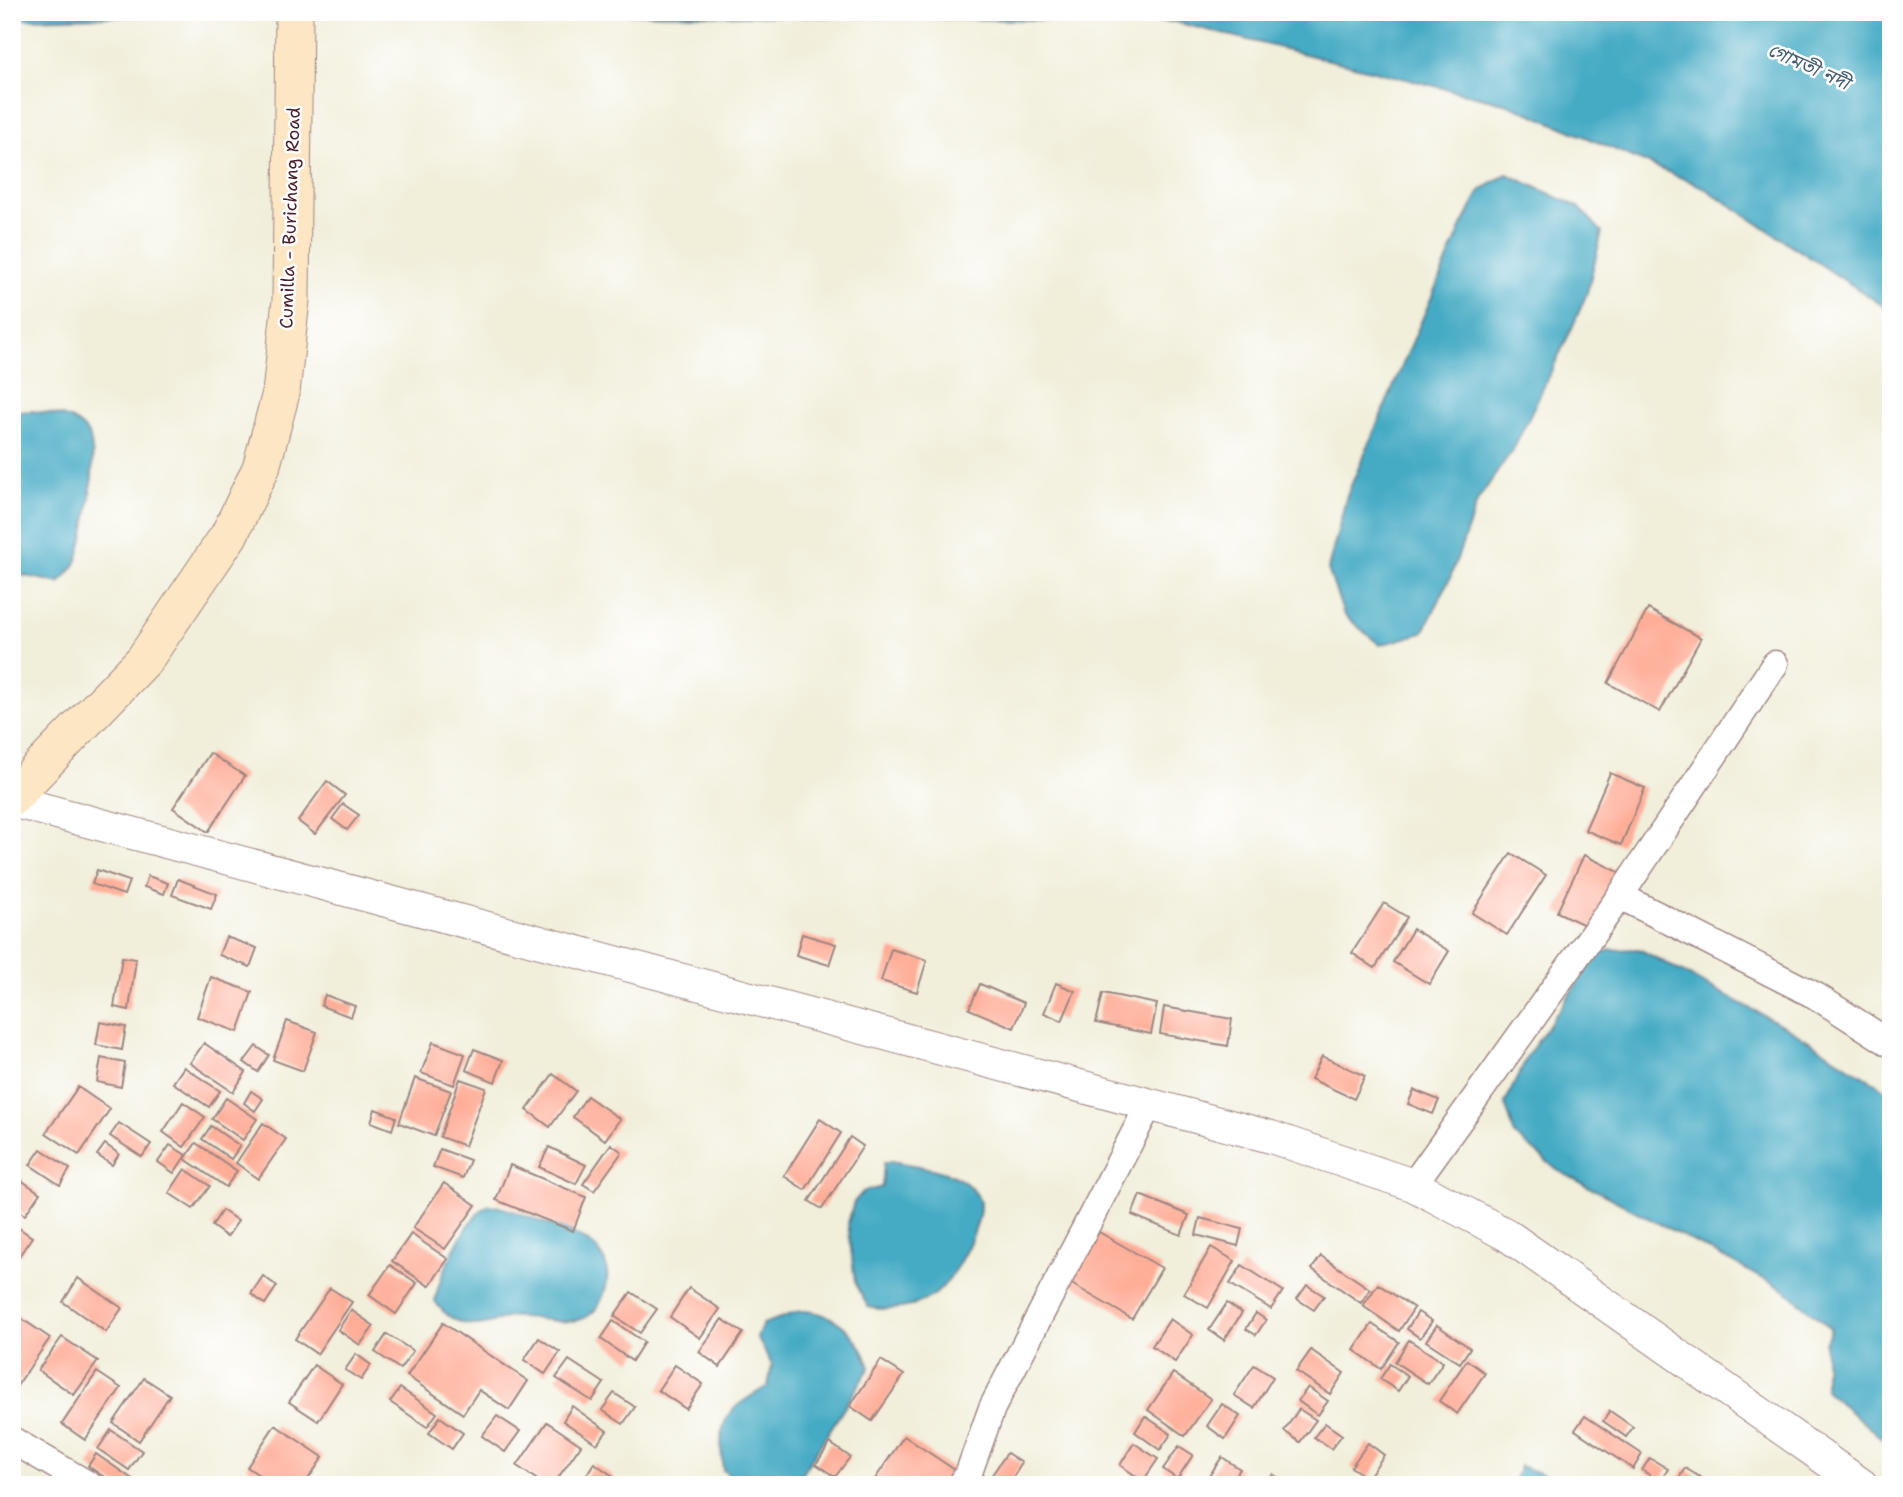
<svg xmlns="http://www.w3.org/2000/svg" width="1903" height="1497" viewBox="0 0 1903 1497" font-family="'Shantell Sans','Noto Sans Bengali',sans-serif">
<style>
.water{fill:#44aac4;stroke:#476478;stroke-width:2}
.building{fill:#fead97}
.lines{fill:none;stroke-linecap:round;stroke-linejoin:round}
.minor-casing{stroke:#9e8682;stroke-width:29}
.tertiary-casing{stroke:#9e8682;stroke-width:34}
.secondary-casing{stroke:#9e8682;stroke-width:39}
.minor{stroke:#fff;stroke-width:26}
.tertiary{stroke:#fff;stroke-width:32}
.secondary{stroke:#fce6c4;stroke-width:37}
.labels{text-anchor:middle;stroke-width:5;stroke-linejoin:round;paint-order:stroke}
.street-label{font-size:18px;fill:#4a1f2b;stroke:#fff}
.water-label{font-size:19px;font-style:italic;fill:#475e70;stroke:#fff}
</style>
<rect width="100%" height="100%" fill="#fff"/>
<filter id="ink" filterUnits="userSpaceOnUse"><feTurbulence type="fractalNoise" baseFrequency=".0143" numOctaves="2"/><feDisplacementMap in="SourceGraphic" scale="14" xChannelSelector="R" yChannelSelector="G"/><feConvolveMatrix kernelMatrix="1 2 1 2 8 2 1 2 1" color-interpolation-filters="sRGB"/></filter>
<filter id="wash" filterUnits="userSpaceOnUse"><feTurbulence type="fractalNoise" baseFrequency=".00686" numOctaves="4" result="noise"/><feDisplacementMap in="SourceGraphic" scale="28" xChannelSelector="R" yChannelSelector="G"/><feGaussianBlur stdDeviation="1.57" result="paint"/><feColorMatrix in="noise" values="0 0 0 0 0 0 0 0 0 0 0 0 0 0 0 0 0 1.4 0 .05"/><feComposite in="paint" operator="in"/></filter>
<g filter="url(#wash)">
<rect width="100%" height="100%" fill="#f1eeda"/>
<!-- water -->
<g class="water">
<polygon points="12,12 353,12 12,19"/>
<polygon points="500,12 1891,12 1891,311 1703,187 1508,104 1175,22"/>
<polygon points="1507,174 1579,207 1602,232 1587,293 1572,328 1515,446 1478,500 1450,578 1423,633 1380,645 1344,615 1328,569 1347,495 1462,226 1480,191"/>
<path d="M31 411C51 413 76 415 88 434 100 453 85 542 76 562 73 569 64 577 59 583L12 573V426L18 412Z"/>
<polygon points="1639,949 1795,1032 1891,1093 1891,1446 1825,1390 1825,1343 1831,1329 1785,1290 1557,1170 1515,1135 1505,1103 1528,1055 1597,955 1610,950"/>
<path d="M891 1161C919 1167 962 1169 978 1197 989 1216 952 1283 934 1295 914 1308 891 1312 868 1307L855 1282 848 1223 854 1202 863 1192 882 1187 884 1163Z"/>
<path d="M491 1205C508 1208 522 1214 537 1220 568 1232 616 1242 606 1287 603 1299 598 1311 586 1317 566 1328 533 1315 511 1317 499 1318 487 1326 475 1325 457 1324 444 1315 435 1301 438 1278 468 1211 491 1205Z"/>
<path d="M800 1311C836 1311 859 1335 870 1367L795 1485H742L723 1470C717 1417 725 1411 768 1386L772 1365 757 1337 763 1324Z"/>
<polygon points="1520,1466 1571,1485 1513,1485"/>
</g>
<g id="blocks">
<!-- building -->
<g class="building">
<polygon points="1648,609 1701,638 1660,712 1608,683"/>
<polygon points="210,753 245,776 208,832 173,808"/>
<polygon points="1610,773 1645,788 1621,845 1585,830"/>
<polygon points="327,781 345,795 315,834 298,821"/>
<polygon points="343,804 359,815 347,830 332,819"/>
<polygon points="1511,853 1546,875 1507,935 1472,913"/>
<polygon points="1584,855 1621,873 1595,930 1557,912"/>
<polygon points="97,870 129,881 124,895 92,884"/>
<polygon points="148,876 168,883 164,894 144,887"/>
<polygon points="178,879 217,894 211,909 172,895"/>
<polygon points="1384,903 1407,917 1375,968 1352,953"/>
<polygon points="1413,929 1449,951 1429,984 1393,962"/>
<polygon points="802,934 836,944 829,965 796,955"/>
<polygon points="226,937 257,948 250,967 219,955"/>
<polygon points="891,949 927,960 917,992 881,981"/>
<polygon points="122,957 136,959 129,1010 114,1007"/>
<polygon points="211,977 252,992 238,1032 197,1017"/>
<polygon points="1056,983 1075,991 1062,1021 1044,1013"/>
<polygon points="980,984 1024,1003 1014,1028 969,1009"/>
<polygon points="1103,993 1157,1004 1151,1034 1096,1023"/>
<polygon points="325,995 355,1006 351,1017 321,1006"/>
<polygon points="1164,1007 1232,1019 1228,1046 1160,1034"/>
<polygon points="287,1021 317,1032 303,1071 273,1060"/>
<polygon points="100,1022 126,1027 122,1050 96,1045"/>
<polygon points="433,1042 465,1054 454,1085 421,1073"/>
<polygon points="204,1043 246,1072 233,1092 190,1063"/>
<polygon points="256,1046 269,1055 258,1072 244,1062"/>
<polygon points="474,1049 503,1060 495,1082 466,1070"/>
<polygon points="1322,1056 1365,1076 1354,1099 1311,1079"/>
<polygon points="101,1058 125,1063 121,1087 97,1082"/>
<polygon points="184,1067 220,1091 209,1107 173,1083"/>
<polygon points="553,1074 576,1091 550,1127 527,1110"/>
<polygon points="415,1078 451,1091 434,1136 399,1123"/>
<polygon points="460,1079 486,1088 465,1146 440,1137"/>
<polygon points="78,1087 110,1109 79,1155 46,1133"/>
<polygon points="1414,1090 1439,1100 1433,1114 1408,1104"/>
<polygon points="251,1091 263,1099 255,1111 244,1103"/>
<polygon points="587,1096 620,1119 605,1140 573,1117"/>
<polygon points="226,1098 257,1119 243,1140 212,1119"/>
<polygon points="183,1102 205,1117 184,1147 163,1132"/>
<polygon points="375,1109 396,1117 392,1130 371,1122"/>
<polygon points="820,1119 841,1133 805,1190 784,1176"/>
<polygon points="119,1123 151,1144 142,1157 110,1136"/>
<polygon points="263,1123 286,1139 258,1179 236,1163"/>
<polygon points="211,1126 240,1146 231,1159 202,1139"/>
<polygon points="850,1137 863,1146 822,1209 809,1201"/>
<polygon points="196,1143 237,1171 226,1187 185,1159"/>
<polygon points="105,1144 119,1154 112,1165 97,1155"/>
<polygon points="611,1144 622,1152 594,1191 583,1184"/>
<polygon points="170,1145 186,1155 174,1173 158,1162"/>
<polygon points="549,1147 586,1165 576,1184 539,1167"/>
<polygon points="41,1149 70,1169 60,1185 30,1165"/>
<polygon points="440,1149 470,1160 463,1178 433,1167"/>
<polygon points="510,1165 586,1197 573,1231 496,1200"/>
<polygon points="185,1169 210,1186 193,1209 169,1193"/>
<polygon points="12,1174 40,1193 25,1215 12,1207"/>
<polygon points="444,1183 476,1205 445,1249 413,1228"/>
<polygon points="1140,1195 1189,1215 1181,1235 1132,1215"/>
<polygon points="222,1210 238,1221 227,1237 212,1226"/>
<polygon points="1200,1218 1242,1229 1238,1246 1196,1235"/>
<polygon points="16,1226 32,1237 17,1259 12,1256 12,1231"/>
<polygon points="1099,1232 1162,1268 1132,1319 1070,1283"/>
<polygon points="411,1234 448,1259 429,1286 392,1261"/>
<polygon points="1211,1247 1235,1261 1208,1308 1184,1294"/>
<polygon points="1321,1256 1370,1289 1361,1303 1312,1269"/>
<polygon points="390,1265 417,1283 396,1314 369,1295"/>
<polygon points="1242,1265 1283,1291 1271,1309 1230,1284"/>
<polygon points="263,1276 277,1286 265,1304 251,1294"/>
<polygon points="78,1278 122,1308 106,1332 63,1302"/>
<polygon points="1378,1284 1414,1308 1399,1331 1363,1306"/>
<polygon points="1307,1285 1324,1296 1314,1310 1297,1299"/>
<polygon points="330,1288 352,1302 317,1354 295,1339"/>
<polygon points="689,1288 720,1309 700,1338 670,1317"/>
<polygon points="631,1292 657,1309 640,1333 614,1316"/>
<polygon points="1227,1303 1242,1313 1224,1340 1209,1330"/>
<polygon points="351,1310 374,1326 360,1345 338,1330"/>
<polygon points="12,1312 50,1338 12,1393"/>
<polygon points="1418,1312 1432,1321 1420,1338 1407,1329"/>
<polygon points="1256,1313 1266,1320 1256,1335 1246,1329"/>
<polygon points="722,1319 743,1333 720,1367 699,1352"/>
<polygon points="1170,1319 1193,1335 1175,1362 1152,1346"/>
<polygon points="613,1321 644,1342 632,1361 601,1339"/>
<polygon points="443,1323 528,1381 509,1410 479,1390 463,1414 407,1376"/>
<polygon points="1372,1324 1399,1342 1381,1369 1354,1350"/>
<polygon points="1437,1325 1470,1348 1460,1363 1426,1341"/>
<polygon points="387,1334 413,1351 400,1369 375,1352"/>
<polygon points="62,1337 98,1361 74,1395 38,1370"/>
<polygon points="539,1338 560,1352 545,1374 524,1360"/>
<polygon points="1409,1340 1443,1362 1428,1384 1395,1362"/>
<polygon points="1311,1350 1344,1373 1330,1394 1296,1371"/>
<polygon points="356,1354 371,1365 361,1380 345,1370"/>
<polygon points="569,1360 604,1383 592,1401 556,1378"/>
<polygon points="881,1360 904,1375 872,1421 850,1406"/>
<polygon points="1467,1360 1485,1373 1457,1414 1439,1401"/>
<polygon points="1390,1364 1408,1376 1398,1391 1380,1379"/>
<polygon points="314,1365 342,1384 318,1421 289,1402"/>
<polygon points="675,1365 703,1384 686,1409 658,1390"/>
<polygon points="1254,1365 1273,1377 1254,1408 1234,1395"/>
<polygon points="97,1372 121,1388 85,1440 62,1424"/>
<polygon points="1173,1373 1211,1399 1185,1436 1148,1410"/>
<polygon points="144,1378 170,1395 139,1441 113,1423"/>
<polygon points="1308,1387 1328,1401 1318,1415 1298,1401"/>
<polygon points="400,1388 437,1413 427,1427 390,1402"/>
<polygon points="614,1393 635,1407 623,1424 602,1410"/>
<polygon points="1222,1404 1240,1416 1225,1439 1207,1426"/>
<polygon points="572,1406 607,1431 597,1444 563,1421"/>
<polygon points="1299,1409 1316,1420 1300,1442 1284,1431"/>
<polygon points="1610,1411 1633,1427 1626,1437 1603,1421"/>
<polygon points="497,1416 520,1431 505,1452 482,1436"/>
<polygon points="1145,1416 1171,1434 1160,1450 1135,1432"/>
<polygon points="1585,1416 1642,1454 1633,1469 1575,1430"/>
<polygon points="440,1417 463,1433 452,1449 429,1433"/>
<polygon points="547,1422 581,1445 553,1485 545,1485 517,1466"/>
<polygon points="1325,1423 1342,1435 1331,1449 1314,1437"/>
<polygon points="275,1425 323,1457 304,1485 274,1485 247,1467"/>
<polygon points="111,1430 142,1451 129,1470 98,1449"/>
<polygon points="904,1436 955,1470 945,1485 871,1485"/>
<polygon points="830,1443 850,1457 835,1477 816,1464"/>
<polygon points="1134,1443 1158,1459 1143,1481 1120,1465"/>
<polygon points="1368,1443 1384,1455 1368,1478 1351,1467"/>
<polygon points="1179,1446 1193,1455 1177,1479 1163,1469"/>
<polygon points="1007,1453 1022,1463 1008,1485 991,1485 987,1482"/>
<polygon points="96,1454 141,1485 116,1485 88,1466"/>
<polygon points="1222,1457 1240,1469 1229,1485 1203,1485"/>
<polygon points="1650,1458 1668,1469 1660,1482 1642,1470"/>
<polygon points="594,1463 613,1476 607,1485 580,1485"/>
<polygon points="1685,1468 1713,1485 1675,1485"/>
<polygon points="1273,1474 1288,1485 1265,1485"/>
</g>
</g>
</g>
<g filter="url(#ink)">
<use href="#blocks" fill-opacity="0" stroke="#9e8682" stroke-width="2"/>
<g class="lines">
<defs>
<g id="minor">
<polyline points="1620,896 1775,664"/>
<polyline points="1413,1185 1620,896 1816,996 1891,1044"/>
<polyline points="12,1440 89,1485"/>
<polyline points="961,1485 969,1472 992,1408 1149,1105"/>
</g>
<polyline id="tertiary" points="12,801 1271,1137 1413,1185 1507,1235 1862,1485"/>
<polyline id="secondary" points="12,797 144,660 229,535 261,468 281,393 291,300 294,12"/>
</defs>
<!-- minor casing -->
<use href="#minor" class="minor-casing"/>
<!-- tertiary casing -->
<use href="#tertiary" class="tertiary-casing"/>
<!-- secondary casing -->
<use href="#secondary" class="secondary-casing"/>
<!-- minor -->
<use href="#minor" class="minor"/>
<!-- tertiary -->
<use href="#tertiary" class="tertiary"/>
<!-- secondary -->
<use href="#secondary" class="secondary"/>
</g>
</g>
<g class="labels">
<!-- street labels -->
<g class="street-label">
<text transform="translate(290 218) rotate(-88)" y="6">Cumilla - Burichang Road</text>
</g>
<!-- water labels -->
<g class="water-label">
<text transform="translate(1809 66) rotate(24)" y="7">গোমতী নদী</text>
</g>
</g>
<!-- margin -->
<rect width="1903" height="1497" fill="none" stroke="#fff" stroke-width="42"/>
</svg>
